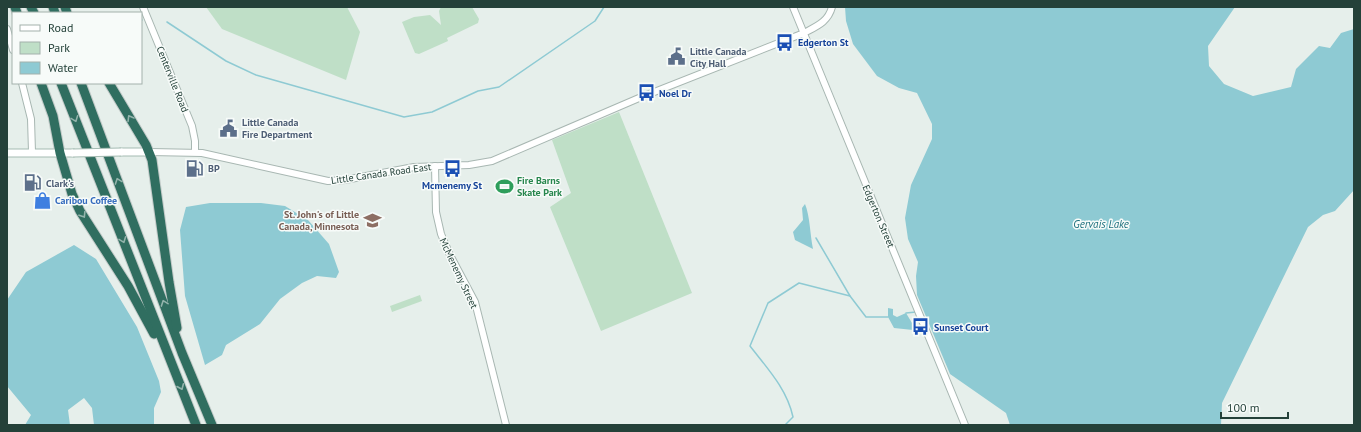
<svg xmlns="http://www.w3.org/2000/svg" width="1361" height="432" viewBox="0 0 1361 432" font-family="'PT Sans',sans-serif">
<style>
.green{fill:#bfdfc7}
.water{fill:#8ecad3}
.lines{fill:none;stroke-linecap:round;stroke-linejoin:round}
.stream{stroke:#8ecad3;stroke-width:1.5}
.tertiary-casing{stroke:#a8b7b2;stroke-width:8}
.secondary-casing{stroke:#a4bbb2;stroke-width:9}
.motorway-casing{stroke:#c2cac8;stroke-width:11}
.tertiary{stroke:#fff;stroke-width:6}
.secondary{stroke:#fff;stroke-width:7}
.motorway{stroke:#306e60;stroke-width:9}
.secondary-bridge-casing{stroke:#a4bbb2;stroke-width:9;stroke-linecap:butt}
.secondary-bridge{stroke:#fff;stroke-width:7}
.oneway{stroke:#94b4ac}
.labels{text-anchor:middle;stroke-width:3;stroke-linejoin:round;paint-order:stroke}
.transit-label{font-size:10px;font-weight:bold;fill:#164399;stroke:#f7fbf9;text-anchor:start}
.service-label{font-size:10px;font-weight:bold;fill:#4e5e75;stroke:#f7fbf9;text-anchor:start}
.street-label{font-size:10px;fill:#244139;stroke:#f7fbf9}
.leisure-label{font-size:10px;font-weight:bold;fill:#27864d;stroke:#f7fbf9;text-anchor:start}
.shop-label{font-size:10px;font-weight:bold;fill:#366cbe;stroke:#f7fbf9;text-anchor:start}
.education-label{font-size:10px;font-weight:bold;fill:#785e54;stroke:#f7fbf9;text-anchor:end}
.water-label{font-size:11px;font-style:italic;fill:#1d707e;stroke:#f7fbf9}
</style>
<rect width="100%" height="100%" fill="#e6efeb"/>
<!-- green -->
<g class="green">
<polygon points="206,7 347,7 360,32 346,80 222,29"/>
<polygon points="441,7 472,7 479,19 478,23 447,38 448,41 419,54 415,53 402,22 414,17 430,15 441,25 439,11"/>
<polygon points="619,112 692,293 601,331 550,207 571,193 552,140"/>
<polygon points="420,295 422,301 392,312 390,306"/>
</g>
<!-- water -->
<g class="water">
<polygon points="845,7 1235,7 1208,46 1209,66 1224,84 1253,96 1291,87 1296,69 1319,46 1330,48 1341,33 1354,29 1354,190 1335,211 1323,215 1308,227 1222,403 1221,425 1010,425 1006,413 950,374 917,295 916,276 918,262 908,239 905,218 911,185 932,139 932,124 917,93 899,88 877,76 853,44 846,21"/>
<polygon points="210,203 261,203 285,206 308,220 329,244 339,272 336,278 317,276 302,283 280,299 260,324 226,345 222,355 205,365 185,296 180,230 186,207"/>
<path d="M805 204C810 216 810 235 813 249L795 240 793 232 803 220 802 208Z"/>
<polygon points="74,245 96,259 137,327 159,381 161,392 154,408 154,425 94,425 92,408 84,398 68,410 70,425 25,425 31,415 7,386 7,300 26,272"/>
<polygon points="888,308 893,309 893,315 897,317 906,313 912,323 913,330 894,328 888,317"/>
</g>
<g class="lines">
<!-- stream -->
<g class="stream">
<polyline points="141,20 142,20"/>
<polyline points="167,22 226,61 256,75 404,117 432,112 478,91 499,87 595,21 604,7"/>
<polyline points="816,238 850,296 866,317 888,317"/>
<polyline points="906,313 916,312"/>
<path d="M785 425 793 417C787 389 767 368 750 346L768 303 799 283 850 296"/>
</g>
<defs>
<g id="tertiary">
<polyline points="143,7 192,126 195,141 195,152"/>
<polyline points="793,7 965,425"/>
<polyline points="7,29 13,50"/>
<polyline points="22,83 31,119 32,152"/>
<path d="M150 152 202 153 328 181 345 180 414 167 469 165 492 161 639 98 804 33C817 26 828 22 832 7"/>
<polyline points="435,166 436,212 441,234 450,255 475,302 506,425"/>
</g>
<g id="secondary">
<polyline points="121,152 150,152"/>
<polyline points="7,153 73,153"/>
</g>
<g id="motorway">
<polyline points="15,7 17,13"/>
<polyline points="31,7 34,13"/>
<polyline points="53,7 55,13"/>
<polyline points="65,7 67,13"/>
<polyline points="41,83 53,116 60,153 72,194 80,211 128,286 154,334"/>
<polyline points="61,83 196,425"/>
<polyline points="81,83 182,353 212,425"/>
<polyline points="109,83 146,145 152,160 169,282 177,328"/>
</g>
</defs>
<!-- tertiary casing -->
<use href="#tertiary" class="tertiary-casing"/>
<!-- secondary casing -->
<use href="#secondary" class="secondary-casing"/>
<!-- motorway casing -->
<use href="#motorway" class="motorway-casing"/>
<!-- tertiary -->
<use href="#tertiary" class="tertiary"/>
<!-- secondary -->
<use href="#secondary" class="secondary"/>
<!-- motorway -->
<use href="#motorway" class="motorway"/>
<defs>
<polyline id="secondary-bridge" points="73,153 121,152"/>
</defs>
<!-- secondary-bridge casing -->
<use href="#secondary-bridge" class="secondary-bridge-casing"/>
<!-- secondary-bridge -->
<use href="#secondary-bridge" class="secondary-bridge"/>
</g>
<!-- one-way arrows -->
<defs><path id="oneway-chevron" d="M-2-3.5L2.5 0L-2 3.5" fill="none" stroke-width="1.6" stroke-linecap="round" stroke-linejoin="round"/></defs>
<g class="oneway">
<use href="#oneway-chevron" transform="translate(130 118) rotate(-121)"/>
<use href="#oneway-chevron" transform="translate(75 119) rotate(69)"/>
<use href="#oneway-chevron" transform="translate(118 181) rotate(-110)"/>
<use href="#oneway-chevron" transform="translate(83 215) rotate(58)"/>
<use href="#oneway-chevron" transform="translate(123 240) rotate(69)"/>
<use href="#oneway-chevron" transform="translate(164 303) rotate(-110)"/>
<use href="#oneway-chevron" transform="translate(181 387) rotate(67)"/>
</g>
<!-- icons -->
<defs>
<symbol id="bus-bare" viewBox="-9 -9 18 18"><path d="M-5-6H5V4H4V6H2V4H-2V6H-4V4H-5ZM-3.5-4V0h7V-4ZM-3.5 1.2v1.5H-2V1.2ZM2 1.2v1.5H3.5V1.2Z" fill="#1a4fb4" stroke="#f7fbf9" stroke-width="2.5" paint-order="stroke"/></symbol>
<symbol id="civic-bare" viewBox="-9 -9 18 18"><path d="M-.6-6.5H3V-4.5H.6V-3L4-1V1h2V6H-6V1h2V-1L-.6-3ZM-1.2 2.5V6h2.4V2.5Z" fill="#5c6f8a" stroke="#f7fbf9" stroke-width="2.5" paint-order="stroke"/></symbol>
<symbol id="fuel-bare" viewBox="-9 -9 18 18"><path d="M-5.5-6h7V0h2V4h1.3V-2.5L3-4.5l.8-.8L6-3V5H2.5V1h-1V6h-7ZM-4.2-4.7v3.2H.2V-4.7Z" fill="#5c6f8a" stroke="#f7fbf9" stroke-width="2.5" paint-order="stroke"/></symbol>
<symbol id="stadium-bare" viewBox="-9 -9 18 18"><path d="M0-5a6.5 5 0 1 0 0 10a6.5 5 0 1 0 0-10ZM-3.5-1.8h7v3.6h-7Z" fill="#2e9e5b" stroke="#f7fbf9" stroke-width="2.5" paint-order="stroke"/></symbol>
<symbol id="shop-bare" viewBox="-9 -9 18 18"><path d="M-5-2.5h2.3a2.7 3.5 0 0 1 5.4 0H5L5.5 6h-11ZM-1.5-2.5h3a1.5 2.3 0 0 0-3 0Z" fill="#3f7fe0" stroke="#f7fbf9" stroke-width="2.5" paint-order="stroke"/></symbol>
<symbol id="school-bare" viewBox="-9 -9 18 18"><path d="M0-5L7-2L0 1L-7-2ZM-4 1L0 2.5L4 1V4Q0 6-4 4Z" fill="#8d6e63" stroke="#f7fbf9" stroke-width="2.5" paint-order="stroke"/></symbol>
</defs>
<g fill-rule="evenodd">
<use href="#bus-bare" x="772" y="30" width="25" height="25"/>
<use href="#civic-bare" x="664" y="44" width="25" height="25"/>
<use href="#bus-bare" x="634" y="80" width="25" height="25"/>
<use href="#civic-bare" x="216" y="116" width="25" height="25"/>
<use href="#fuel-bare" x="182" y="156" width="25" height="25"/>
<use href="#bus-bare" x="440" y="156" width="25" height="25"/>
<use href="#fuel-bare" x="20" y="170" width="25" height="25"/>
<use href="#stadium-bare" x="492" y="174" width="25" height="25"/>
<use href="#shop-bare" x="30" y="188" width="25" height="25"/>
<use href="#school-bare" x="360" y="208" width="25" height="25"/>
<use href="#bus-bare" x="908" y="314" width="25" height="25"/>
</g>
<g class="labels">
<!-- transit labels -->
<g class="transit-label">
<text x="798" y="46">Edgerton St</text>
<text x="659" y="97">Noel Dr</text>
<text x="452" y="189" text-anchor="middle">Mcmenemy St</text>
<text x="934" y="331">Sunset Court</text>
</g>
<!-- service labels -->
<g class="service-label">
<text x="690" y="55">Little Canada<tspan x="690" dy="12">City Hall</tspan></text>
<text x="242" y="126">Little Canada<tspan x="242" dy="12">Fire Department</tspan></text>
<text x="208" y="172">BP</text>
<text x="46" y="187">Clark's</text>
</g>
<!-- street labels -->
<g class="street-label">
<text transform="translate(173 79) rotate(68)" y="4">Centerville Road</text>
<text transform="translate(381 173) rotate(-8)" y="4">Little Canada Road East</text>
<text transform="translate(879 216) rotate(67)" y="4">Edgerton Street</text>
<text transform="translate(459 273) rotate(65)" y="4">McMenemy Street</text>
</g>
<!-- leisure labels -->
<g class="leisure-label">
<text x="517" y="184">Fire Barns<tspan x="517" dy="12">Skate Park</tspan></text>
</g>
<!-- shop labels -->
<g class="shop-label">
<text x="55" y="204">Caribou Coffee</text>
</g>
<!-- education labels -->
<g class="education-label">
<text x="359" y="218">St. John's of Little<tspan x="359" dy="12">Canada, Minnesota</tspan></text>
</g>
<!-- water labels -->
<g class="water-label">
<text x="1101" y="228">Gervais Lake</text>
</g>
</g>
<!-- border -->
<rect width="1361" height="432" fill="none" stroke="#244139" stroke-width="16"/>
<!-- legend -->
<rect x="12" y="12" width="130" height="72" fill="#f7fbf9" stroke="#a3b1ac"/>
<rect x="20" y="25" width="20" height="6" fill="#ffffff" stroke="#a3b1ac"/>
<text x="48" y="32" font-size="12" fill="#244139">Road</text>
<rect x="20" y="42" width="20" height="12" fill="#bfdfc7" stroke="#a3b1ac"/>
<text x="48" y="52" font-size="12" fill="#244139">Park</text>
<rect x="20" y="62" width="20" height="12" fill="#8ecad3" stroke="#a3b1ac"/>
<text x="48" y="72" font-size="12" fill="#244139">Water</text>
<!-- scale -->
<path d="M1221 412v6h67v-6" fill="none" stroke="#244139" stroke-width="2"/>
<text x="1227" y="412" font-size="12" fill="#244139" stroke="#f7fbf9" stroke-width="3" paint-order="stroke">100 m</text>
</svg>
